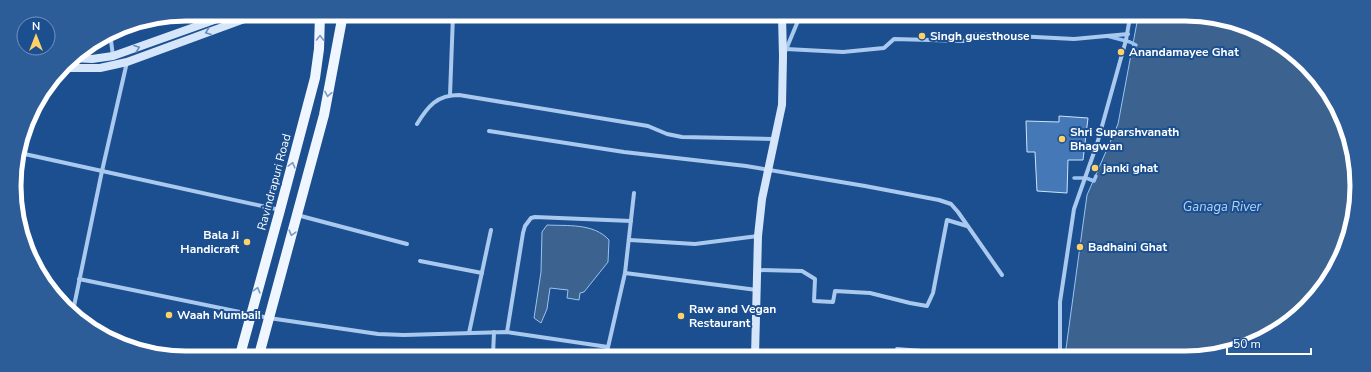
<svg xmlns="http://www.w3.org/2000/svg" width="1371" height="372" viewBox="0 0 1371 372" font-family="'Nunito Sans',sans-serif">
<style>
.water{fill:#3c6290;stroke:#9cc4f0}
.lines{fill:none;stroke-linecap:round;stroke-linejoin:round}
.stream{stroke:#9cc4f0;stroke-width:3.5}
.building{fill:#4478b7;stroke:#cfe3fa}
.street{stroke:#a9c9ee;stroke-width:4}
.secondary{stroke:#d6e6fa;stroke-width:8}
.primary{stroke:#f0f6ff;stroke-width:10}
.oneway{stroke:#668bba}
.oneway2{stroke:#7b9ac1}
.poi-dot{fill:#ffd166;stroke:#1b4f8f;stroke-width:1.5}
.labels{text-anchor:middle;stroke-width:4;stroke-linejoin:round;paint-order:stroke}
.poi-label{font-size:12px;font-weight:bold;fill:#fff;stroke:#1b4f8f;text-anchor:start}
.street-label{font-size:12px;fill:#fff;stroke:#1b4f8f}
.water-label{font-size:13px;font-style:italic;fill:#b5d3f5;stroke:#1b4f8f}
.rim{fill:none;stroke:#fff;stroke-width:5}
</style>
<rect width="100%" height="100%" fill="#1b4f8f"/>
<!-- water -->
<g class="water">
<polygon points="1138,17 1218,17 1280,43 1328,90 1354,152 1354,219 1334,272 1299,315 1261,340 1207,357 1065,356 1087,195 1118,124"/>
<path d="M547 225C567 226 594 223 609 240L608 262 584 292 580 293 579 300 567 298 568 290 550 288 547 309 541 323 534 318 541 272 542 232Z"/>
</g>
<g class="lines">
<!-- stream -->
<g class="stream">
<polyline points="1107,36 1130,42 1136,45"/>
<polyline points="1074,178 1086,178 1094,181 1096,176"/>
</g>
</g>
<!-- building -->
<polygon class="building" points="1059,116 1088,118 1083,160 1068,160 1067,193 1037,191 1035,152 1027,152 1026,121 1059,122"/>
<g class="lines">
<!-- street -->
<g class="street">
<polyline points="110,33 113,56"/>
<polyline points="786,49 843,52 884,48 894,39 966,41 974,34 1074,39 1128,34"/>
<polyline points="785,52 800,16"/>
<polyline points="450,95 453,15"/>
<path d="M417 124C428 106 437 95 459 95L648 126 667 134 682 137 774 139"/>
<polyline points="489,131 624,152 746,166 865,186 939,200 951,204 958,212 1002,275"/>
<polyline points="20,153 280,210"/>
<polyline points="297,215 407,244"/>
<polyline points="630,240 695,244 758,236"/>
<polyline points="420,261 482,273"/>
<polyline points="757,270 802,271 815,279 814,301 833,302 835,291 870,293 910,303 927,306 933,293 947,220 967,226"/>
<polyline points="625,273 757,290"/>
<polyline points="79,279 269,318 378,334 404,335 507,332 608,347"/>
<polyline points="73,311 102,171 127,62"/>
<polyline points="507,332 523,233 525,226 531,218 535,217 631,221"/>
<polyline points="469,333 491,230"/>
<polyline points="493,355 494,332"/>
<polyline points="606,356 625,273 634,193"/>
<polyline points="896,356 897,349 922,351"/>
<polyline points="1060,356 1060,302 1074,209 1097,144 1126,40 1130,17"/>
</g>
<!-- secondary -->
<g class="secondary">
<polyline points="72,58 92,59 113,56 231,14"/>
<polyline points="64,68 100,68 127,62 258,14"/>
<polyline points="755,356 758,236 762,199 782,105 783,56 782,16"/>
</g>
<!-- primary -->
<g class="primary">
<polyline points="240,355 280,210 315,78 319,49 320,14"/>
<polyline points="259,355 324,115 343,14"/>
</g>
</g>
<!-- one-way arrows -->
<defs><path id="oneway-chevron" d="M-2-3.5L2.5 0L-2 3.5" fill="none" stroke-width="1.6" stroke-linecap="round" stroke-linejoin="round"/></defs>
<g class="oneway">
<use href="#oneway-chevron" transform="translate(208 32) rotate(160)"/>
<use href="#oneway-chevron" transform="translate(137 48) rotate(-20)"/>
</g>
<g class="oneway2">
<use href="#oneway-chevron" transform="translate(320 38) rotate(-89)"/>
<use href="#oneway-chevron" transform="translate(328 94) rotate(101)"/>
<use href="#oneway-chevron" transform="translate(292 165) rotate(-75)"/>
<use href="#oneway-chevron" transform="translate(292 233) rotate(106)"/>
<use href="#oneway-chevron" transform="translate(257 290) rotate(-74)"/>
</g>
<!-- markers -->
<g class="poi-dot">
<circle cx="922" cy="36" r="4"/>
<circle cx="1121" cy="52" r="4"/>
<circle cx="1062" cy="139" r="4"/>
<circle cx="1095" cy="168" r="4"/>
<circle cx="247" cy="242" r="4"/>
<circle cx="1080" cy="247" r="4"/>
<circle cx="169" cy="315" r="4"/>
<circle cx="681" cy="316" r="4"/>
</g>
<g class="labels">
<!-- poi labels -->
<g class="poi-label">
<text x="930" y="40">Singh guesthouse</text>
<text x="1129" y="56">Anandamayee Ghat</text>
<text x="1070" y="136">Shri Suparshvanath<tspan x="1070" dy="14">Bhagwan</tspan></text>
<text x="1103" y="172">janki ghat</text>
<text x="239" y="239" text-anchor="end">Bala Ji<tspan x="239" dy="14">Handicraft</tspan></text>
<text x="1088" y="251">Badhaini Ghat</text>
<text x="689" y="313">Raw and Vegan<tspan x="689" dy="14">Restaurant</tspan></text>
<text x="177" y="319">Waah Mumbai!</text>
</g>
<!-- street labels -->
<g class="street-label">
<text transform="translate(274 182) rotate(-75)" y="4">Ravindrapuri Road</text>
</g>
<!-- water labels -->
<g class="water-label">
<text x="1222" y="211">Ganaga River</text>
</g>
</g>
<!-- crop -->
<path d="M0 0H1371V372H0ZM186 21H1185A165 165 0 0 1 1350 186V186A165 165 0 0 1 1185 351H186A165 165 0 0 1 21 186V186A165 165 0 0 1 186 21Z" fill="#2d5d98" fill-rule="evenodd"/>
<path class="rim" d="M186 21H1185A165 165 0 0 1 1350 186V186A165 165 0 0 1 1185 351H186A165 165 0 0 1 21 186V186A165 165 0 0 1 186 21Z"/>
<!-- north arrow -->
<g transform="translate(36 36)"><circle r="19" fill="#1b4f8f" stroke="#7695bc"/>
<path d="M0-3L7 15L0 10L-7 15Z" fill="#ffd166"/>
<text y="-6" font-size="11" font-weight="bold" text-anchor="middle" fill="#ffffff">N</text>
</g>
<!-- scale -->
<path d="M1227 348v6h84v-6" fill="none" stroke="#ffffff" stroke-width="2"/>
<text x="1233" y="348" font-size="12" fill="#ffffff" stroke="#1b4f8f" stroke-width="3" paint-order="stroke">50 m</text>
</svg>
